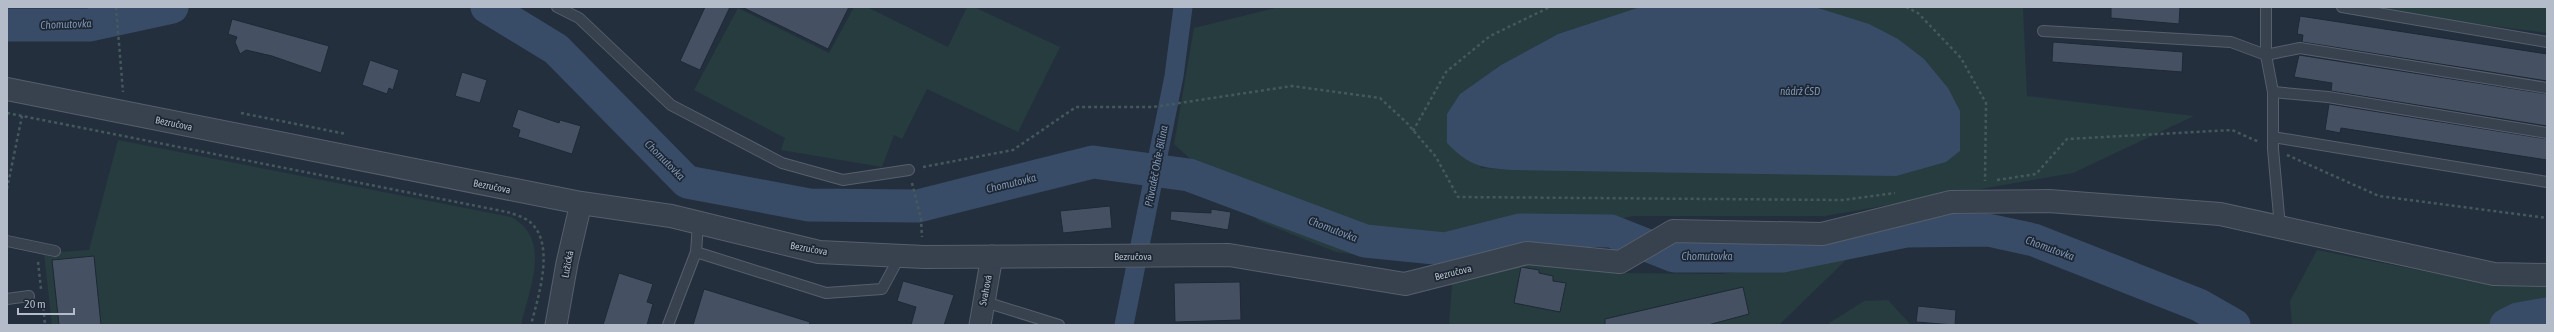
<svg xmlns="http://www.w3.org/2000/svg" width="2554" height="332" viewBox="0 0 2554 332" font-family="'Asap Condensed',sans-serif">
<style>
.green{fill:#263c3f}
.water{fill:#394c67}
.lines{fill:none;stroke-linecap:round;stroke-linejoin:round}
.canal{stroke:#394c67;stroke-width:19}
.river{stroke:#394c67;stroke-width:33}
.building{fill:#455162;stroke:#1f2835}
.service-casing{stroke:#565f6c;stroke-width:12}
.minor-casing{stroke:#565f6c;stroke-width:23}
.tertiary-casing{stroke:#565f6c;stroke-width:24}
.path{stroke:#44595c;stroke-width:2.5;stroke-dasharray:3 3;stroke-linecap:butt}
.service{stroke:#38414e;stroke-width:10}
.minor{stroke:#38414e;stroke-width:21}
.tertiary{stroke:#38414e;stroke-width:22}
.labels{text-anchor:middle;stroke-width:3.5;stroke-linejoin:round;paint-order:stroke}
.street-label{font-size:10px;fill:#b4bcc9;stroke:#1d2633}
.water-label{font-size:11px;font-style:italic;fill:#7c92b1;stroke:#1d2633}
</style>
<rect width="100%" height="100%" fill="#242f3e"/>
<!-- green -->
<g class="green">
<polygon points="854,7 867,7 948,47 967,7 974,7 1060,47 1018,132 927,89 902,139 894,135 882,167 781,150 785,138 694,90 738,8 829,53"/>
<polygon points="1279,7 1640,7 1558,34 1501,65 1460,94 1481,168 1684,172 1822,9 1815,7 2023,7 2027,96 2194,116 2073,173 1825,216 1633,216 1410,262 1336,252 1259,221 1174,144 1194,28"/>
<polygon points="2344,7 2547,7 2547,33"/>
<path d="M118 140 511 217C553 239 529 289 521 325H52L44 253 89 250Z"/>
<polygon points="2317,250 2493,285 2547,287 2547,325 2292,325 2290,301"/>
<polygon points="1527,260 1625,273 1720,274 1846,260 1779,325 1449,325 1452,284"/>
<polygon points="1888,300 1911,325 1826,325 1864,301"/>
</g>
<!-- water -->
<path class="water" d="M1640 7H1815L1869 24 1898 39 1924 59 1948 88 1960 111V151L1946 162 1896 176 1514 170C1482 168 1470 167 1447 143V114L1460 94 1501 65 1558 34Z"/>
<g class="lines">
<!-- canal -->
<polyline class="canal" points="1124,325 1174,76 1183,7"/>
<!-- river -->
<g class="river">
<polyline points="487,7 556,49 687,182 809,205 918,206 1093,162 1189,175 1365,241 1445,249 1520,230 1611,231 1674,256 1782,256 1906,231 1988,230 2034,240 2199,305 2234,325"/>
<polyline points="7,25 89,25 172,7"/>
<polyline points="2506,325 2518,319 2547,314"/>
</g>
</g>
<!-- building -->
<g class="building">
<polygon points="705,7 730,7 700,70 680,61"/>
<polygon points="742,7 849,7 828,49"/>
<polygon points="2111,7 2180,7 2179,24 2111,18"/>
<polygon points="2300,16 2547,54 2547,81 2302,42 2303,35 2297,34"/>
<polygon points="232,19 329,46 321,73 272,56 246,50 240,54 235,42 237,37 228,34"/>
<polygon points="2053,42 2183,52 2182,72 2052,62"/>
<polygon points="2299,55 2547,94 2547,126 2331,91 2332,83 2294,77"/>
<polygon points="370,60 399,70 393,90 389,88 387,94 362,85"/>
<polygon points="462,72 487,80 480,103 455,96"/>
<polygon points="2329,104 2547,139 2547,160 2341,128 2340,133 2325,130"/>
<polygon points="518,109 559,123 560,120 581,126 572,154 518,137 520,130 512,127"/>
<polygon points="1110,206 1112,228 1063,233 1060,211"/>
<polygon points="1211,209 1231,212 1228,230 1170,220 1171,211 1211,213"/>
<polygon points="94,256 101,325 59,325 52,260"/>
<polygon points="1521,267 1539,270 1539,273 1553,276 1553,281 1566,283 1560,312 1514,303"/>
<polygon points="619,273 653,284 647,302 653,304 647,325 603,325"/>
<polygon points="903,281 954,295 944,325 911,325 916,307 897,301"/>
<polygon points="1240,282 1241,320 1175,322 1174,283"/>
<polygon points="1743,287 1749,314 1708,325 1605,325 1605,319"/>
<polygon points="704,289 810,322 809,325 693,325"/>
<polygon points="1918,306 1956,310 1955,325 1916,322"/>
</g>
<g class="lines">
<defs>
<g id="service">
<polyline points="557,7 579,18 671,105 782,163 843,180 909,170"/>
<polyline points="2266,7 2266,55 2273,92 2273,149 2280,227"/>
<polyline points="2342,7 2547,42"/>
<polyline points="2043,31 2231,42 2266,55 2300,48 2547,88"/>
<polyline points="2273,92 2328,97 2547,133"/>
<polyline points="2273,137 2547,182"/>
<polyline points="698,224 696,252 826,293 882,289 900,256"/>
<polyline points="7,241 55,251"/>
<polyline points="7,299 29,296"/>
<polyline points="982,301 1059,325"/>
<polyline points="668,325 696,252"/>
</g>
<g id="minor">
<polyline points="556,325 567,263 581,203"/>
<polyline points="980,325 992,256"/>
</g>
<polyline id="tertiary" points="7,89 581,203 671,216 819,252 924,257 1229,255 1405,284 1527,253 1620,262 1673,231 1822,234 1951,202 2049,201 2220,214 2494,274 2547,275"/>
</defs>
<!-- service casing -->
<use href="#service" class="service-casing"/>
<!-- minor casing -->
<use href="#minor" class="minor-casing"/>
<!-- tertiary casing -->
<use href="#tertiary" class="tertiary-casing"/>
<!-- path -->
<g class="path">
<polyline points="116,7 123,92"/>
<polyline points="1906,7 1918,13 1961,58 1986,103 1985,181"/>
<path d="M7 113 507 212C514 214 524 217 530 222 556 244 538 297 531 325"/>
<polyline points="241,113 346,134"/>
<polyline points="1413,131 1446,72 1490,36 1550,7"/>
<polyline points="2287,155 2379,196 2547,218"/>
<polyline points="923,167 1013,150 1076,107 1153,107 1292,86 1380,98 1406,122 1436,157 1458,197 1843,200 1895,193"/>
<polyline points="1997,180 2036,174 2067,139 2232,130 2259,142"/>
<polyline points="912,183 921,219 922,237"/>
<polyline points="7,189 22,116"/>
<polyline points="38,262 41,289"/>
<polyline points="43,302 45,325"/>
</g>
<!-- service -->
<use href="#service" class="service"/>
<!-- minor -->
<use href="#minor" class="minor"/>
<!-- tertiary -->
<use href="#tertiary" class="tertiary"/>
</g>
<g class="labels">
<!-- street labels -->
<g class="street-label">
<text transform="translate(174 123) rotate(12)" y="4">Bezručova</text>
<text transform="translate(492 186) rotate(11)" y="4">Bezručova</text>
<text transform="translate(809 248) rotate(10)" y="4">Bezručova</text>
<text x="1133" y="260">Bezručova</text>
<text transform="translate(567 264) rotate(-79)" y="4">Lužická</text>
<text transform="translate(1453 272) rotate(-14)" y="4">Bezručova</text>
<text transform="translate(985 290) rotate(-79)" y="4">Svahová</text>
</g>
<!-- water labels -->
<g class="water-label">
<text transform="translate(66 24) rotate(-2)" y="4">Chomutovka</text>
<text x="1800" y="95">nádrž ČSD</text>
<text transform="translate(665 160) rotate(45)" y="4">Chomutovka</text>
<text transform="translate(1156 166) rotate(-79)" y="4">Přivaděč Ohře-Bílina</text>
<text transform="translate(1011 183) rotate(-14)" y="4">Chomutovka</text>
<text transform="translate(1333 229) rotate(21)" y="4">Chomutovka</text>
<text transform="translate(2050 248) rotate(20)" y="4">Chomutovka</text>
<text x="1707" y="260">Chomutovka</text>
</g>
</g>
<!-- border -->
<rect width="2554" height="332" fill="none" stroke="#b4bcc9" stroke-width="16"/>
<!-- scale -->
<path d="M18 308v6h56v-6" fill="none" stroke="#b4bcc9" stroke-width="2"/>
<text x="24" y="308" font-size="12" fill="#b4bcc9" stroke="#1d2633" stroke-width="3" paint-order="stroke">20 m</text>
</svg>
